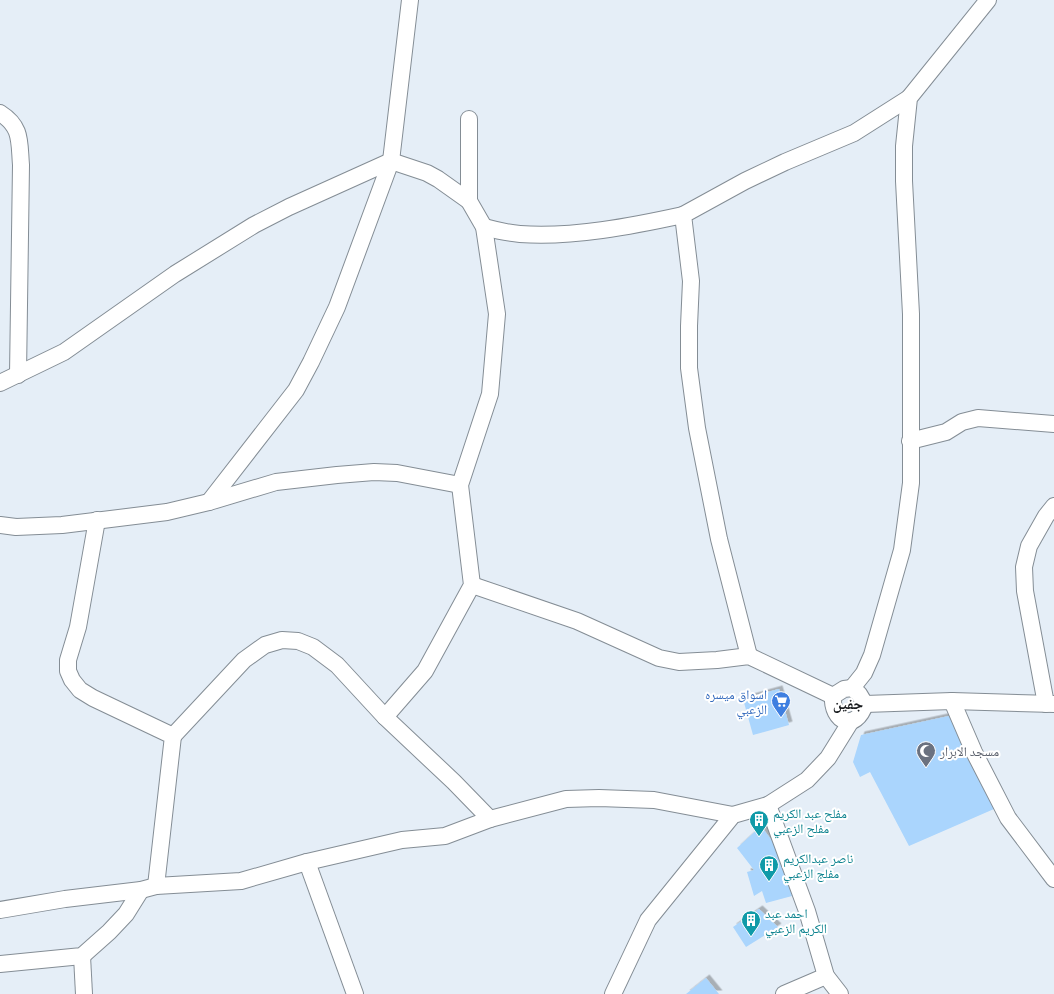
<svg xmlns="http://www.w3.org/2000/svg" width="1054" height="994" viewBox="0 0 1054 994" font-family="'Fira Sans Condensed','Noto Naskh Arabic',sans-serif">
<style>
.building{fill:#aad5fd;filter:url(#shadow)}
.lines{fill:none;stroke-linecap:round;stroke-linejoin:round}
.minor-casing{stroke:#848d95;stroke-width:18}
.minor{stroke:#fff;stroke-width:16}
.labels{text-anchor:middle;stroke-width:4;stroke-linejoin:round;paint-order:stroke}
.shop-label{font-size:13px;fill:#366cbe;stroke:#fff;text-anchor:end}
.worship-label{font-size:13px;fill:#5b616d;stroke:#fff;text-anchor:start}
.culture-label{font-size:13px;fill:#0d838f;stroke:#fff;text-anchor:start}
.quarter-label{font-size:15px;font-weight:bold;fill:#191c1f;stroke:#fff}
</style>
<defs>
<filter id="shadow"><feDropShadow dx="3.5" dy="-3.5" stdDeviation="0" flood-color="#0004"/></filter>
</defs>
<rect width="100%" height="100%" fill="#e5eef7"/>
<!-- building -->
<g class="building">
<polygon points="779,689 789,725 753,735 743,699"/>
<polygon points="949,716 994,809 909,846 870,772 860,777 853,762 861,735"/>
<polygon points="761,826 781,853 792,896 766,903 762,891 754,896 747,872 754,870 737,848"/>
<polygon points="759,909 778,927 746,947 733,927"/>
<polygon points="706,978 719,994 686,994"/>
</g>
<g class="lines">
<defs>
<g id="minor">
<path d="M0 113C22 127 19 141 21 165L18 375"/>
<path d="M484 227C495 230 508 233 520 234 571 238 633 226 683 215"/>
<polyline points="0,383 64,352 175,274 254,225 289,207 391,161 427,173 438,179 469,201"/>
<polyline points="910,441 946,432 962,422 978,418 1054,424"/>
<polyline points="209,502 296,390 311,362 337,307 391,161 410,0"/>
<polyline points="97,520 78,627 68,660 68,671 72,680 80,690 93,698 173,736 156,886"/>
<polyline points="0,525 16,527 62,525 167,512 209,502 276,482 337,475 374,472 397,473 460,485"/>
<polyline points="472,585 577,621 659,658 679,662 717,660 749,656 833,696"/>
<polyline points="749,656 719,539 697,428 689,368 689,326 691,281 683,215 745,181 785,162 854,133 909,98"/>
<polyline points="852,688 864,673 872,655 902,550 911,483 911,314 904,181 904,146 909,98 988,0"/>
<path d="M852 688 859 694 865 704C856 733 831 722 833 696L844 689Z"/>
<polyline points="952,701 974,752 1008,818 1054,879"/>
<polyline points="865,704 952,701 1054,704"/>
<polyline points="1046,704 1025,591 1024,567 1029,546 1046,516 1054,506"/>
<polyline points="385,717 425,671 472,585 460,485 490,394 497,314 484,227 469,201 469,119"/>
<polyline points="173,736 244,660 265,645 282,640 298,641 313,647 337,665 385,717 454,782 490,819"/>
<polyline points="768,805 807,911 826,976 840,994"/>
<polyline points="307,862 355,994"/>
<polyline points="0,910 65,899 141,890 156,886 241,881 307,862 402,840 445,836 490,819 566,799 599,798 654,800 733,815"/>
<polyline points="82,956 84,994"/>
<polyline points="0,964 82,956 109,932 126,914 141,890"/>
<polyline points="613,994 648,920 733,815 768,805 807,780 828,758 851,721"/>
<polyline points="784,994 826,976"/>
</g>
</defs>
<!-- minor casing -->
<use href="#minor" class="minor-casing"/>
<!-- minor -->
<use href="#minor" class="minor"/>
</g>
<!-- icons -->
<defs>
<symbol id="supermarket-pin" viewBox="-11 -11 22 30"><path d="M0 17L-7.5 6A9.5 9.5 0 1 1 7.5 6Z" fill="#3f7fe0" stroke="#fff"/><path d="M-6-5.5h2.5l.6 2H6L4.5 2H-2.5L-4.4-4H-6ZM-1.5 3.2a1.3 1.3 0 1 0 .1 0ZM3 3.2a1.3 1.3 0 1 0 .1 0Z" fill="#fff"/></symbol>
<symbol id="mosque-pin" viewBox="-11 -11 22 30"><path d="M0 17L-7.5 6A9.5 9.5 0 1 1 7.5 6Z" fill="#6b7280" stroke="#fff"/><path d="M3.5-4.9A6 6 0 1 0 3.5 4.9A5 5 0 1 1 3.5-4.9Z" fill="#fff"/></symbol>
<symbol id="building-pin" viewBox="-11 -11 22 30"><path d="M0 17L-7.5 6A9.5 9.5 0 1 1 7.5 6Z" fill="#0f9aa8" stroke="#fff"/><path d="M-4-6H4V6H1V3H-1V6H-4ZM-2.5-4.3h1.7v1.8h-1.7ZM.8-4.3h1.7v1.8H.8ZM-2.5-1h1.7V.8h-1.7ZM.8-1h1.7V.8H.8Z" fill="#fff"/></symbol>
</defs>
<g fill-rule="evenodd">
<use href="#supermarket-pin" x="770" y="690" width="22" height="30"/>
<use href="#mosque-pin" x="915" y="740" width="22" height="30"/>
<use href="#building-pin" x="748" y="809" width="22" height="30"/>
<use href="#building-pin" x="758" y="854" width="22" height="30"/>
<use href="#building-pin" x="740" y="909" width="22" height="30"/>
</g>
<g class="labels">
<!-- shop labels -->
<g class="shop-label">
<text x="767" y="699">اسواق ميسره<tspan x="767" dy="15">الزعبي</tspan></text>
</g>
<!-- worship labels -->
<g class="worship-label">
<text x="940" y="756">مسجد الابرار</text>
</g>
<!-- culture labels -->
<g class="culture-label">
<text x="773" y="818">مفلح عبد الكريم<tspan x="773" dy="15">مفلح الزعبي</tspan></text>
<text x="783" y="863">ناصر عبدالكريم<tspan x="783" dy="15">مفلج الزعبي</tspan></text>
<text x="765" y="918">احمد عبد<tspan x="765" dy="15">الكريم الزعبي</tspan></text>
</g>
<!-- quarter labels -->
<g class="quarter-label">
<text x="848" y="709">جفين</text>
</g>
</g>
</svg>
